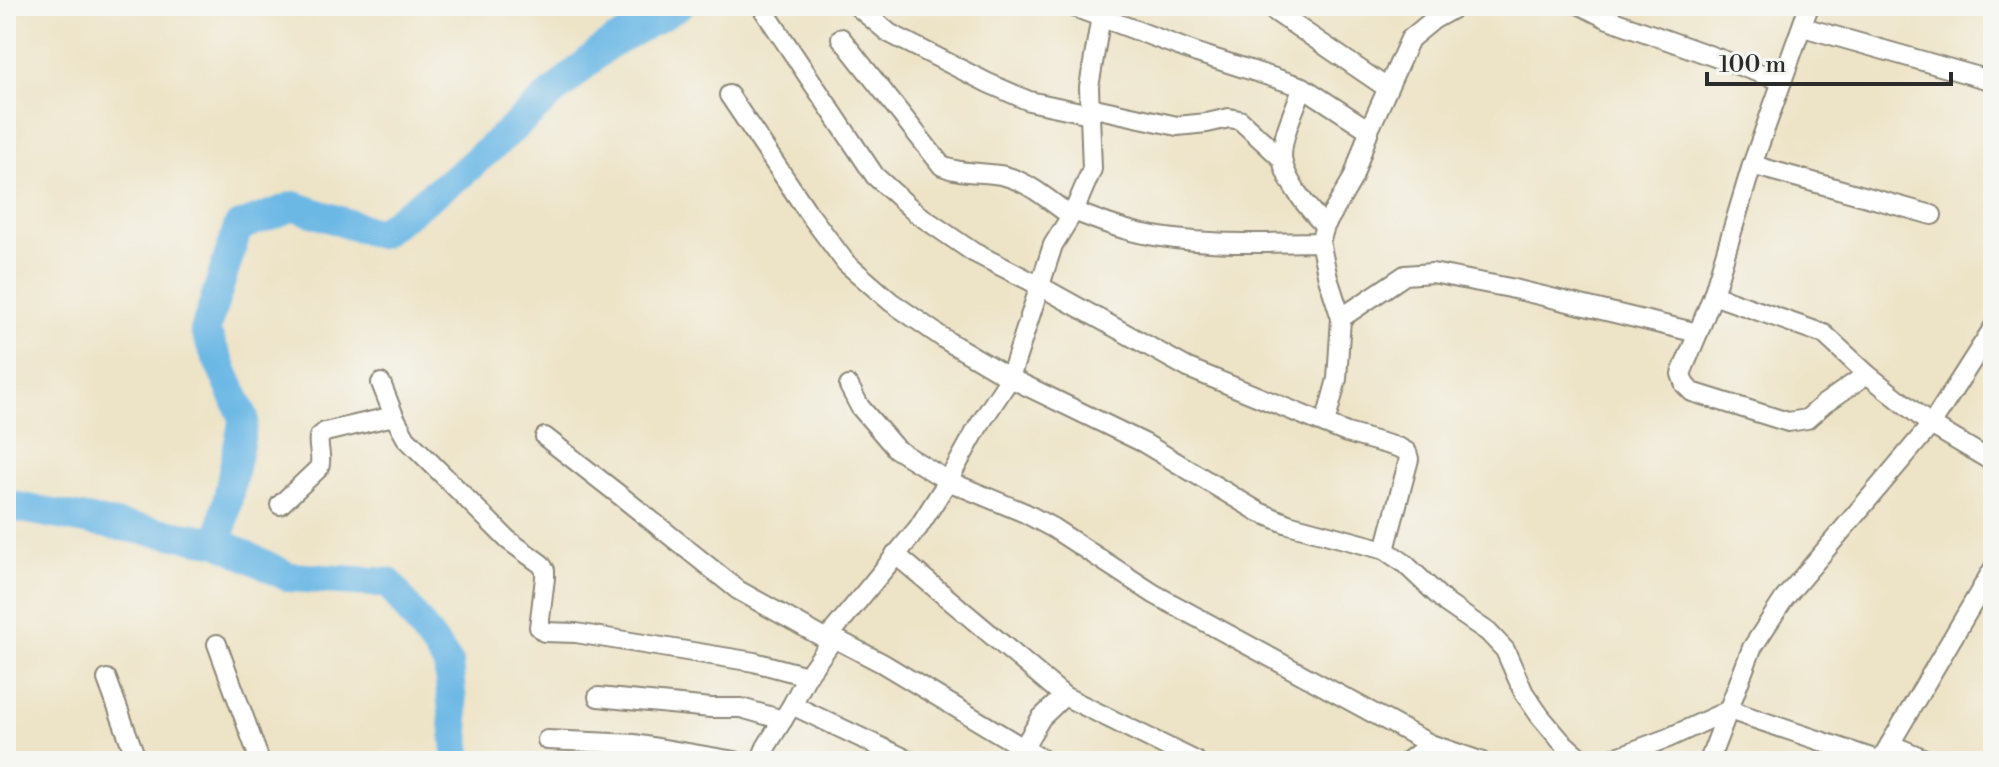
<svg xmlns="http://www.w3.org/2000/svg" width="1999" height="767" viewBox="0 0 1999 767" font-family="'Libre Bodoni',serif">
<style>
.lines{fill:none;stroke-linecap:round;stroke-linejoin:round}
.river{stroke:#6cb8e5;stroke-width:30}
.minor-casing{stroke:#8c8778;stroke-width:22}
.minor{stroke:#fff;stroke-width:18}
</style>
<rect width="100%" height="100%" fill="#f6f6f2"/>
<filter id="ink" filterUnits="userSpaceOnUse"><feTurbulence type="fractalNoise" baseFrequency=".0125" numOctaves="2"/><feDisplacementMap in="SourceGraphic" scale="16" xChannelSelector="R" yChannelSelector="G"/><feConvolveMatrix kernelMatrix="1 2 1 2 8 2 1 2 1" color-interpolation-filters="sRGB"/></filter>
<filter id="wash" filterUnits="userSpaceOnUse"><feTurbulence type="fractalNoise" baseFrequency=".006" numOctaves="4" result="noise"/><feDisplacementMap in="SourceGraphic" scale="32" xChannelSelector="R" yChannelSelector="G"/><feGaussianBlur stdDeviation="1.8" result="paint"/><feColorMatrix in="noise" values="0 0 0 0 0 0 0 0 0 0 0 0 0 0 0 0 0 1.4 0 .05"/><feComposite in="paint" operator="in"/></filter>
<g filter="url(#wash)">
<rect width="100%" height="100%" fill="#ede3c6"/>
<g class="lines">
<!-- river -->
<g class="river">
<polyline points="6,505 102,523 219,542 289,577 389,583 448,663 458,761"/>
<polyline points="219,542 244,418 205,331 238,227 294,206 379,234 462,173 605,47 679,6"/>
</g>
</g>
</g>
<g filter="url(#ink)">
<g class="lines">
<defs>
<g id="minor">
<polyline points="761,6 875,176 916,213 973,252 1040,286 1188,368 1347,433 1400,448 1407,452 1409,459 1385,550"/>
<polyline points="857,6 889,33 988,83 1029,101 1090,114"/>
<polyline points="1071,6 1197,53 1303,87 1369,130"/>
<polyline points="1267,6 1387,88"/>
<polyline points="1582,6 1608,19 1782,81"/>
<polyline points="1803,27 1993,81"/>
<path d="M841 38 942 166C962 175 984 171 1005 176 1029 182 1051 202 1071 216"/>
<path d="M1303 87C1295 109 1283 132 1282 155 1282 178 1310 211 1325 226"/>
<polyline points="729,95 807,211 846,263 891,302 949,342 1010,378 1144,443 1259,512 1288,524 1385,550 1404,563 1446,603 1488,632 1505,650 1524,693 1540,716 1561,741 1579,757 1592,761 1620,756 1668,738 1729,710 1880,761 1993,569"/>
<polyline points="1090,107 1177,126 1207,123 1229,118 1240,120 1282,159"/>
<polyline points="1752,165 1932,215"/>
<path d="M1074 211C1096 220 1116 228 1139 233 1197 246 1261 243 1320 242"/>
<polyline points="1713,295 1824,334 1867,374 1931,425 1993,462"/>
<polyline points="1341,318 1405,275 1432,273 1510,288 1698,333 1681,374 1685,385 1692,392 1788,422 1807,419 1824,404 1867,374"/>
<polyline points="1698,333 1713,295 1752,165 1809,6"/>
<polyline points="381,383 394,416 406,438 508,540 541,564 545,570 545,578 539,627 544,632 576,633 754,662 807,676"/>
<polyline points="849,386 860,407 896,449 948,481 1025,513 1053,528 1154,594 1430,744"/>
<polyline points="1325,424 1337,379 1341,318 1328,278 1320,242 1325,226 1353,178 1369,130 1410,39 1433,20 1458,6"/>
<polyline points="545,437 622,497 738,590 831,642"/>
<path d="M280 505 319 468C323 458 317 447 319 437L325 432 394 416"/>
<polyline points="895,554 1064,696 1196,761"/>
<polyline points="834,638 882,663 1045,761"/>
<polyline points="217,644 260,761"/>
<polyline points="107,679 137,761"/>
<polyline points="598,697 711,708 741,708 783,720"/>
<polyline points="792,705 910,761"/>
<polyline points="547,740 635,744 735,761"/>
<polyline points="1890,744 1930,761"/>
<polyline points="1023,748 1041,718 1064,696"/>
<polyline points="760,761 766,747 792,705 807,676 834,638 834,630 918,528 948,481 978,427 1010,378 1053,245 1074,211 1092,169 1089,87 1101,16 1105,6"/>
<polyline points="1408,761 1430,744 1480,761"/>
<polyline points="1709,761 1752,648 1784,599 1931,425 1993,328"/>
</g>
</defs>
<!-- minor casing -->
<use href="#minor" class="minor-casing"/>
<!-- minor -->
<use href="#minor" class="minor"/>
</g>
</g>
<!-- margin -->
<rect width="1999" height="767" fill="none" stroke="#f6f6f2" stroke-width="32"/>
<!-- scale -->
<path d="M1707 72v12h244v-12" fill="none" stroke="#2b2b2b" stroke-width="4"/>
<text x="1719" y="72" font-size="24" fill="#2b2b2b" stroke="#f6f6f2" stroke-width="6" paint-order="stroke">100 m</text>
</svg>
